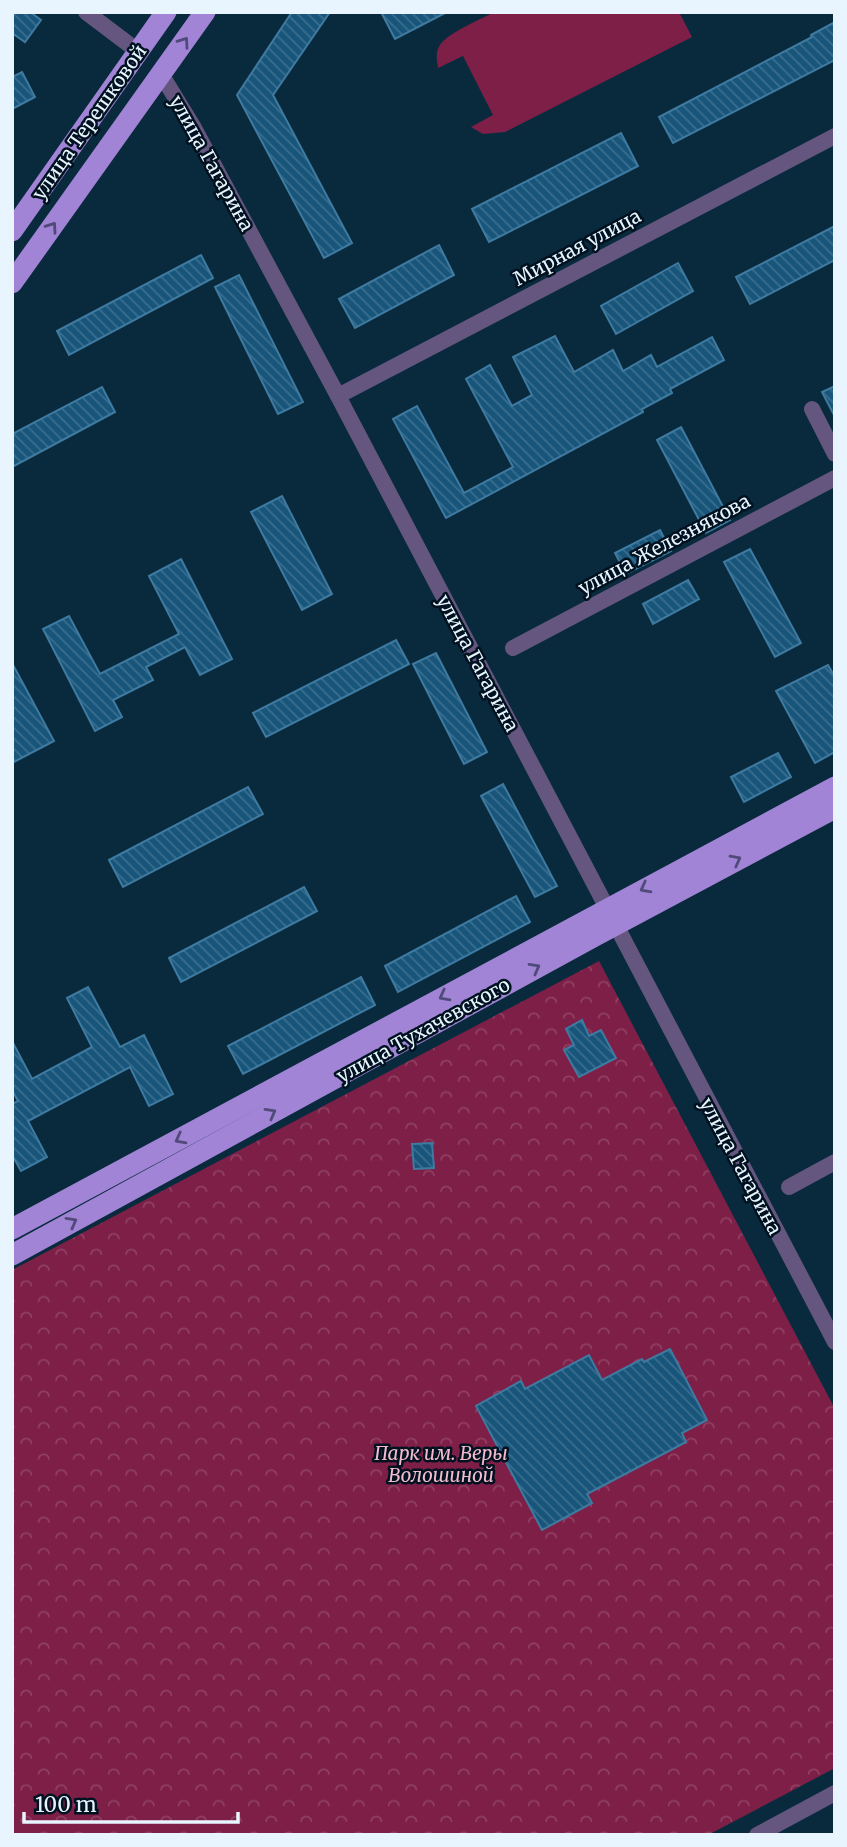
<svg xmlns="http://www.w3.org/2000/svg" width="847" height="1847" viewBox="0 0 847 1847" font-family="Merriweather,serif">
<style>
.grass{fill:#7e1f47}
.park{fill:url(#park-crowns)}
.building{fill:url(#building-back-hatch);stroke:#3f7aa1;stroke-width:2}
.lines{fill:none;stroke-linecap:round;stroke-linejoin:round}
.minor{stroke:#64567e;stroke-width:16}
.major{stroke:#a184d5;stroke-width:21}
.oneway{stroke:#504a7a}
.labels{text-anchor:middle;stroke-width:5;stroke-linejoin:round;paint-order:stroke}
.street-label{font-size:19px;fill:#e9f5fe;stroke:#001120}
.park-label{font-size:19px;font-style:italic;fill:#f4bbcc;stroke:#001120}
</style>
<defs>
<pattern id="park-crowns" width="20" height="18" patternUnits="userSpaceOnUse" patternTransform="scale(1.75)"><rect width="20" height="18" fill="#7e1f47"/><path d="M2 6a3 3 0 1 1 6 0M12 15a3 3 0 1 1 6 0" fill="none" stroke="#904063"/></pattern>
<pattern id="building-back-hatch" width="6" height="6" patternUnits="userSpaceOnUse" patternTransform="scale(1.75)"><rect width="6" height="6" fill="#18557a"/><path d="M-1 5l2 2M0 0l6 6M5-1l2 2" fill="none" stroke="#3a6e8e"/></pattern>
</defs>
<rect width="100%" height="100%" fill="#092a3d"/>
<!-- grass -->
<path class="grass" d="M494 12H679L692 37 505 132 483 134 471 127 493 115 463 56 438 68C437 60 435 52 440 45 449 32 480 20 494 12Z"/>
<!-- park -->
<polygon class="park" points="599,961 835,1409 835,1768 708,1835 12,1835 12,1270"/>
<!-- building -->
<g class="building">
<polygon points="12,12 30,12 41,20 25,42 12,33"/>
<polygon points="292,12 330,12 273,95 352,243 324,258 237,95"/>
<polygon points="381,12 447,12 395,39"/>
<polygon points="835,22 835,60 673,143 659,117 812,37 811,35"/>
<polygon points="22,72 35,97 12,109 12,77"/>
<polygon points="621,133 638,166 489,242 472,209"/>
<polygon points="835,226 835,260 750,304 736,277"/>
<polygon points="439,245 454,275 355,328 339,299"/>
<polygon points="201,255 213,278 69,355 57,331"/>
<polygon points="678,263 693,291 616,334 601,306"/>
<polygon points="239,275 303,402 278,414 215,287"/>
<polygon points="555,336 574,372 613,350 623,371 651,355 657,367 712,337 724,360 670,389 672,393 642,409 643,412 446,518 393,419 417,406 464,493 513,467 466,379 490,365 512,406 532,395 513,357"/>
<polygon points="835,386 835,417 822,392"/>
<polygon points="102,387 115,412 12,467 12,434"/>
<polygon points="681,427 730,520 706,533 657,440"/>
<polygon points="282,496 332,594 302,610 251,512"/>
<polygon points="660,530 671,551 626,574 615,553"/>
<polygon points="750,549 801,643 775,657 724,562"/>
<polygon points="181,559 232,659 200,675 185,647 146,667 153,680 113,700 122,717 95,731 43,629 69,616 100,674 179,634 149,576"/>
<polygon points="688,580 699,599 653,624 643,604"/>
<polygon points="396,640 409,664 266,737 253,713"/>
<polygon points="436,653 487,752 464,764 413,664"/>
<polygon points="12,663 54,741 12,763"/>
<polygon points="828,665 835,677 835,752 815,763 776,691"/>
<polygon points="778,753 791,777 744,802 731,777"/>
<polygon points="503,784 557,886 535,897 481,796"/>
<polygon points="248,787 263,814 123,887 109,860"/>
<polygon points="304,887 317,911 181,982 169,958"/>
<polygon points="516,896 530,922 398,992 385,966"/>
<polygon points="361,977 375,1005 243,1074 228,1046"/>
<polygon points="88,987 120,1047 144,1035 173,1094 149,1106 130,1067 28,1121 47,1157 21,1171 12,1155 12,1104 18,1101 12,1090 12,1041 32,1079 92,1047 67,998"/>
<polygon points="582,1020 589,1036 601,1030 616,1058 579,1077 564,1050 574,1045 566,1029"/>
<polygon points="432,1143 434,1168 414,1169 412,1144"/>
<polygon points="670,1349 707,1420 682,1433 686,1442 587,1494 592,1503 542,1530 476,1406 521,1381 525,1389 589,1355 602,1380 642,1359 644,1362"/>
</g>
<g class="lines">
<!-- minor -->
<g class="minor">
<polyline points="86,12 139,52"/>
<polyline points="161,74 194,128 338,396 835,1342"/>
<polyline points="338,396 835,136"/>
<polyline points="812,409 835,454"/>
<polyline points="513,648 835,478"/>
<polyline points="789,1187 835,1162"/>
<polyline points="757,1835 835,1793"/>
</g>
<!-- major -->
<g class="major">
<polyline points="12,231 166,12"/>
<polyline points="12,283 205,12"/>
<polyline points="12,1229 835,787"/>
<polyline points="12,1255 593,937 835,808"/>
</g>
</g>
<!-- one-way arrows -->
<defs><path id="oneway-chevron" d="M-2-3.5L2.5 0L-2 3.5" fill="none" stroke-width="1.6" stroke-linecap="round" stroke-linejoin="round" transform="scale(1.75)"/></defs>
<g class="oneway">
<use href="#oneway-chevron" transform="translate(184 42) rotate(-55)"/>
<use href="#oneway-chevron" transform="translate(52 227) rotate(-55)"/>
<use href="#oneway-chevron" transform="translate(736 860) rotate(-28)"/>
<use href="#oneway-chevron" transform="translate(645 888) rotate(152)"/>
<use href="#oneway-chevron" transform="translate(535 968) rotate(-29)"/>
<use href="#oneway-chevron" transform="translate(444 996) rotate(152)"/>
<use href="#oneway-chevron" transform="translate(271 1113) rotate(-29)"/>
<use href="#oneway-chevron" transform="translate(180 1139) rotate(152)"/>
<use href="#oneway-chevron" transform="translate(72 1222) rotate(-29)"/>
</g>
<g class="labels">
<!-- street labels -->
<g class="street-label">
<text transform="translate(89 122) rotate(-55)" y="7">улица Терешковой</text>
<text transform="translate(212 163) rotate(61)" y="7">улица Гагарина</text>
<text transform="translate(577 247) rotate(-28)" y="7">Мирная улица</text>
<text transform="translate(664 544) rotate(-28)" y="7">улица Железнякова</text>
<text transform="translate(478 663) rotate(62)" y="7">улица Гагарина</text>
<text transform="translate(423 1030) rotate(-29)" y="7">улица Тухачевского</text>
<text transform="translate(741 1166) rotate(62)" y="7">улица Гагарина</text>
</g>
<!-- park labels -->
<g class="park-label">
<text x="441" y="1460">Парк им. Веры<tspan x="441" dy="22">Волошиной</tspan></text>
</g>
</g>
<!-- border -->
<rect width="847" height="1847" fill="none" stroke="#e9f5fe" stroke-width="28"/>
<!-- scale -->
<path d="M24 1812v10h214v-10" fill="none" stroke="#e9f5fe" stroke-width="3.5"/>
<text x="35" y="1812" font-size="21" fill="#e9f5fe" stroke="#001120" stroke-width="5" paint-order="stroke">100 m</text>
</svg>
